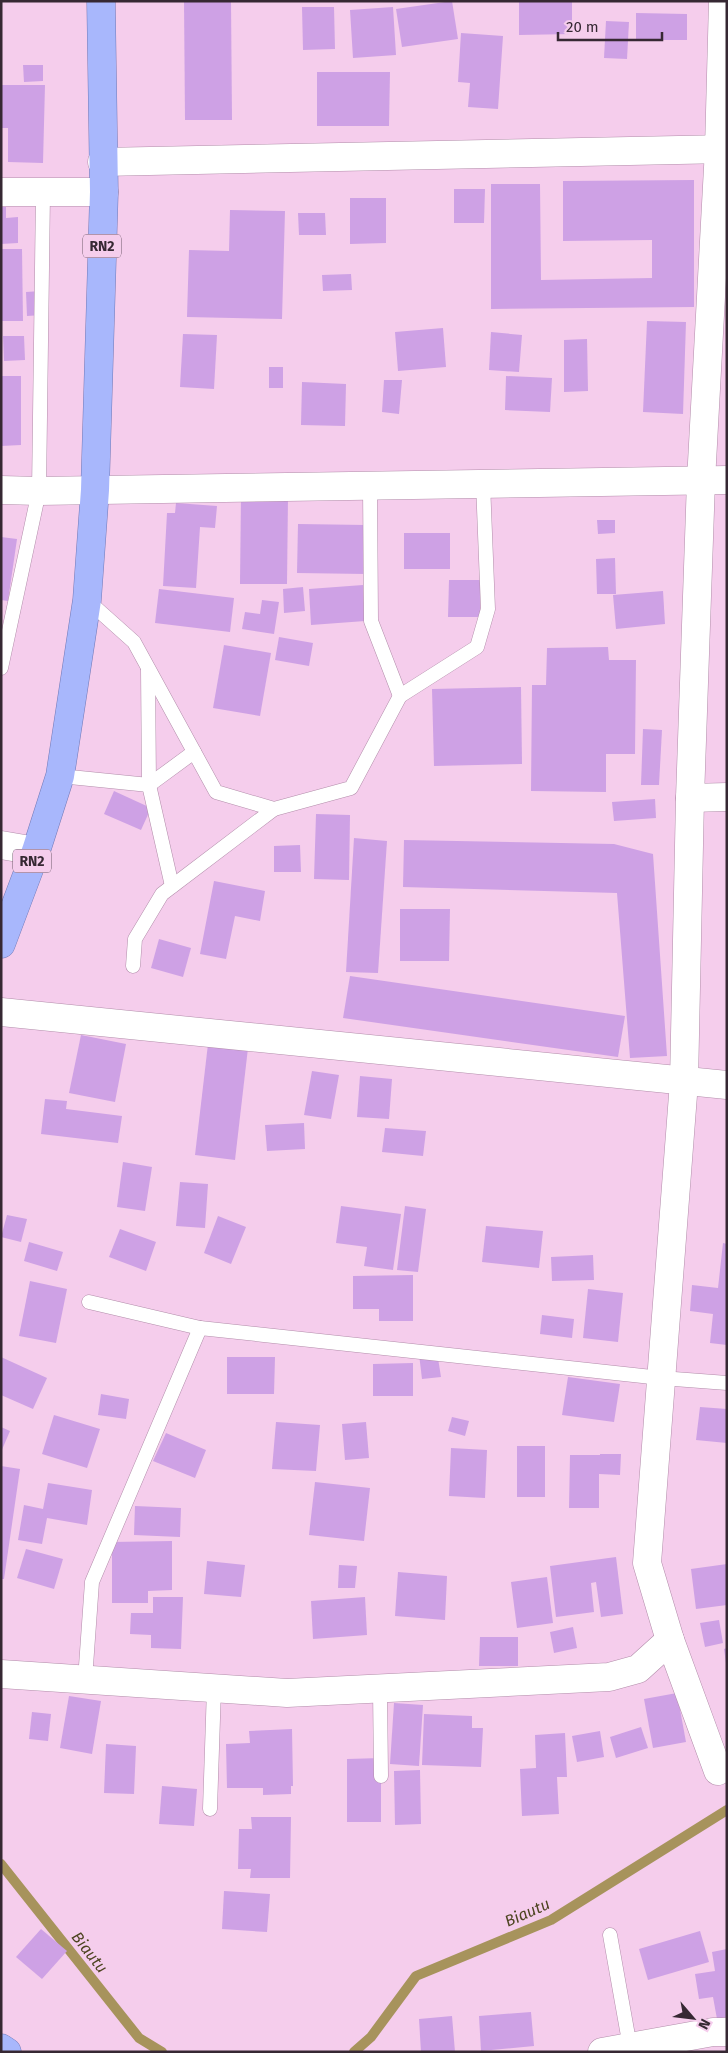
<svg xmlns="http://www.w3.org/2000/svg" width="728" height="2053" viewBox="0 0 728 2053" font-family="'Fira Sans',sans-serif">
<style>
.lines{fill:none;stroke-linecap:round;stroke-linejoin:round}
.stream{stroke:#a7935c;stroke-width:10}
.building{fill:#cea1e5}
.service-casing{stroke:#b28daa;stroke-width:15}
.minor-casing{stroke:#b28daa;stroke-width:29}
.trunk-casing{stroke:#7279b6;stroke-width:29}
.service{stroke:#fff;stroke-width:14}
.minor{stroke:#fff;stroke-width:28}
.trunk{stroke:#a8b7fc;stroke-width:28}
.labels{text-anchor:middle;stroke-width:4;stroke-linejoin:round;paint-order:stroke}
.shield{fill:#f5cdec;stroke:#6f5a6a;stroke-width:1}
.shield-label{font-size:14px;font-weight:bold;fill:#362833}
.water-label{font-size:16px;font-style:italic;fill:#4e4421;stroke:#f5cdec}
</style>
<rect width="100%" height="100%" fill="#f5cdec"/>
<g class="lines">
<!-- stream -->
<g class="stream">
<polyline points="1,1864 139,2038 162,2052"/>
<polyline points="354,2052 371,2037 416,1976 551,1920 727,1810"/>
</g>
</g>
<!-- building -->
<g class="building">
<polygon points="184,1 231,1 232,120 185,120"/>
<polygon points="452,1 458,39 402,47 396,9"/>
<polygon points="519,1 572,1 572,34 519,35"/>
<polygon points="302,7 334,7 335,49 303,50"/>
<polygon points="393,7 396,55 353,58 350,10"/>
<polygon points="636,13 687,14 687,40 636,40"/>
<polygon points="606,21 629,22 627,59 604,58"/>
<polygon points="461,33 503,36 498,109 468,107 470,83 458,82"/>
<polygon points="23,65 43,65 43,81 24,82"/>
<polygon points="317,72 390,72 389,126 317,126"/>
<polygon points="1,85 45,85 43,163 8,162 8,128 1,128"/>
<polygon points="694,180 694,307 491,309 491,184 540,184 541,280 652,278 652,240 563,241 563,181"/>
<polygon points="454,189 485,189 484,223 454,223"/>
<polygon points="350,198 386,198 386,243 350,244"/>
<polygon points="1,207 6,207 6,218 18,217 18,243 1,244"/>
<polygon points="230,210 285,211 282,319 187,317 189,250 229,251"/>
<polygon points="298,213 325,213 326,235 299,235"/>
<polygon points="1,249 22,249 23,321 1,321"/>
<polygon points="351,274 352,290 323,291 322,275"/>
<polygon points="41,291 42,315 27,316 26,292"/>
<polygon points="647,321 686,322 683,414 643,412"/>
<polygon points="443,328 446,367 398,371 395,332"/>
<polygon points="491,332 522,335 519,372 489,370"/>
<polygon points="183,334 217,335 214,389 180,387"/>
<polygon points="3,336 24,336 25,360 4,361"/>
<polygon points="587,339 588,391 564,392 564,340"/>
<rect x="269" y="367" width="14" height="21"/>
<polygon points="1,376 21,376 21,445 1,446"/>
<polygon points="506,376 552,378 550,412 505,410"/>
<polygon points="384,380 402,380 399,414 382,412"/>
<polygon points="302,382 346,384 345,426 301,425"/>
<polygon points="241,496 288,497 287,584 240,584"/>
<polygon points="176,503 217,506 215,528 200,527 196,588 163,586 167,513 175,513"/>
<polygon points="597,520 615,520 615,533 598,534"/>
<polygon points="298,524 366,525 366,574 297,573"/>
<rect x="404" y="533" width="46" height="36"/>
<polygon points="1,537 17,539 8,601 1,600"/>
<polygon points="615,558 616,594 597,594 596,559"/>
<polygon points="449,580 481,580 480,617 448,617"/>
<polygon points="363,585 365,621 311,625 309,589"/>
<polygon points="303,587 305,611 284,613 283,589"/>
<polygon points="159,589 234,598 230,632 155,623"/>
<polygon points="663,591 665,624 616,629 613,595"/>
<polygon points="262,600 279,602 274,634 242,629 245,612 260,614"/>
<polygon points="279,637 313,643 309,666 275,660"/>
<polygon points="224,645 271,653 260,716 213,708"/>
<polygon points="608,647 609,660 636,660 635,754 606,754 606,792 531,791 532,685 546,685 547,648"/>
<polygon points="521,687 522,764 434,766 432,689"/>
<polygon points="643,729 662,730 659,785 641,785"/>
<polygon points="114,791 151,808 141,830 104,814"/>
<polygon points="655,799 656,818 614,821 612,802"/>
<polygon points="316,814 350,815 349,880 314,879"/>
<polygon points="354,838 387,841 378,973 346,972"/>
<polygon points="404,840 614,844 653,854 667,1056 630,1058 617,893 403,887"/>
<polygon points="300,845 301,872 274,872 274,846"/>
<polygon points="214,881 265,891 260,921 235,916 226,959 200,954"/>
<polygon points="400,909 450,909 449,961 400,961"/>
<polygon points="159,939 191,948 183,977 151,968"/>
<polygon points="350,976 625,1016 618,1057 343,1018"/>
<polygon points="81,1035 126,1044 115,1102 69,1093"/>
<polygon points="208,1044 248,1048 235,1160 195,1155"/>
<polygon points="312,1071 339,1075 331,1119 304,1115"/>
<polygon points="360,1076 392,1079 389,1119 357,1117"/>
<polygon points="45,1099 67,1101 66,1109 122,1116 118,1143 41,1134"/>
<polygon points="304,1123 305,1149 267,1151 265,1125"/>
<polygon points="385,1128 426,1131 423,1156 382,1152"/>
<polygon points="123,1162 152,1167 145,1211 117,1207"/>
<polygon points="180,1182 208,1184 205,1228 176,1226"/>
<polygon points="341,1206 401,1214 393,1270 364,1266 367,1247 336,1243"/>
<polygon points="405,1206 426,1209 418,1272 397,1270"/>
<polygon points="7,1215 27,1219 21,1242 1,1237"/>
<polygon points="218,1216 246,1227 231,1264 204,1253"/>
<polygon points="486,1226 543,1231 539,1268 482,1262"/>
<polygon points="120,1229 156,1242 146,1271 109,1257"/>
<polygon points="29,1242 63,1252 57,1271 24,1261"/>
<polygon points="723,1243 727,1244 727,1345 710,1343 713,1314 690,1311 692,1285 718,1288"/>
<polygon points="593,1255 594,1280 552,1281 551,1257"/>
<polygon points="413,1275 413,1321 379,1321 379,1309 353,1309 353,1276"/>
<polygon points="30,1281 67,1289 56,1343 19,1336"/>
<polygon points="588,1289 623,1293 618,1342 583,1338"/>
<polygon points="542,1315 574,1319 572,1338 540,1334"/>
<polygon points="437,1352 441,1377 422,1379 419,1354"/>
<polygon points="1,1357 47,1378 33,1409 1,1395"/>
<polygon points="227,1357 275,1357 274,1394 227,1394"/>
<polygon points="413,1363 413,1396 373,1396 373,1364"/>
<polygon points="568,1377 620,1384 614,1422 562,1415"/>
<polygon points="101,1394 129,1399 126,1419 98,1415"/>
<polygon points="700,1407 727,1409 727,1443 696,1440"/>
<polygon points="54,1415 100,1429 87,1468 42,1454"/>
<polygon points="452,1417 469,1421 465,1436 448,1431"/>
<polygon points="276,1422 320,1425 316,1471 272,1469"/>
<polygon points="366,1422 369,1458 345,1460 342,1424"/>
<polygon points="1,1427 10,1431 1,1452"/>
<polygon points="166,1433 206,1450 195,1478 153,1461"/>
<rect x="517" y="1446" width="28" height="51"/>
<polygon points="451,1448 487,1450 485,1498 449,1496"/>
<polygon points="600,1454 621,1454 620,1475 599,1474 599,1508 569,1508 570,1455 600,1455 600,1463"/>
<polygon points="1,1466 20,1469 4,1579 1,1579"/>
<polygon points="315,1482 370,1488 364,1541 309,1535"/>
<polygon points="48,1483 92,1490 87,1525 47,1518 42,1544 18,1540 24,1505 43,1509"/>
<polygon points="135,1506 181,1508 180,1537 134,1535"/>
<polygon points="172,1541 172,1590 148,1591 148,1603 112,1603 112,1542"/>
<polygon points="26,1549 63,1559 54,1589 17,1578"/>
<polygon points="616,1557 623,1614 601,1617 596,1582 591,1583 594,1612 556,1617 550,1566"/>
<polygon points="207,1561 245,1565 241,1597 204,1594"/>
<polygon points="727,1564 727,1605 696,1609 691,1569"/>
<polygon points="339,1565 357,1566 355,1588 338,1588"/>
<polygon points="398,1572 447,1576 445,1620 395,1616"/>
<polygon points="547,1577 553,1623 517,1628 511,1582"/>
<polygon points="153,1597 183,1597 181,1649 151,1648 151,1635 130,1634 131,1613 153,1613"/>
<polygon points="365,1597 367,1635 313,1639 311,1601"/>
<polygon points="719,1620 723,1643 705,1647 700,1623"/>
<polygon points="573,1627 577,1648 554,1653 550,1632"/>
<polygon points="480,1637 518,1637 518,1666 479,1666"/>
<polygon points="727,1648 727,1663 726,1663 724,1649"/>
<polygon points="677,1693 686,1742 653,1748 644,1699"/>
<polygon points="69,1696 101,1701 92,1754 60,1748"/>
<polygon points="394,1703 423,1705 419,1766 390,1764"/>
<polygon points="32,1712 51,1714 48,1741 29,1739"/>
<polygon points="424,1714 472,1716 472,1728 483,1728 481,1767 422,1765"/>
<polygon points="641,1727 648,1748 616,1758 610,1737"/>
<polygon points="292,1729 293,1786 291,1786 291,1794 263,1795 263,1788 227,1788 226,1744 250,1743 249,1731"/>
<polygon points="600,1731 604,1757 577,1762 572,1736"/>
<polygon points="565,1733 567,1777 557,1777 559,1814 522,1816 520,1769 536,1768 535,1735"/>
<polygon points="106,1744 136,1746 134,1794 104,1793"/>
<polygon points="381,1758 381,1822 347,1822 347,1759"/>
<polygon points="420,1770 421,1824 395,1825 394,1771"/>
<polygon points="162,1786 197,1789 194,1826 159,1824"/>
<polygon points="251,1817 291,1817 290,1878 250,1878 251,1869 238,1869 239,1829 252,1829"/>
<polygon points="224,1891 270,1894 267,1932 222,1929"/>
<polygon points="41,1929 67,1951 42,1979 16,1957"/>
<polygon points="700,1931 709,1962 648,1980 639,1949"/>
<polygon points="727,1949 727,2017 717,2019 713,1997 699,1999 695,1974 715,1971 712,1952"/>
<polygon points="531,2012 534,2046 481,2051 479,2016"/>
<polygon points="452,2016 455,2052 421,2052 419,2019"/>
</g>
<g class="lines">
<defs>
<g id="service">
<polyline points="370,485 371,621 400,696"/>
<polyline points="87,600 134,642 216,792 274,809 351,788 400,696 477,647 488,609 483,483"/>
<polyline points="1,668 39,491 43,193"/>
<polyline points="148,669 149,785 172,886"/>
<polyline points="60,776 149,785 194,752"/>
<polyline points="133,966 135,939 162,894 274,809"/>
<polyline points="89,1302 200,1328 661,1378 727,1383"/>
<polyline points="85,1680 92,1582 200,1328"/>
<polyline points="380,1689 381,1776"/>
<polyline points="210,1809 214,1688"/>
<polyline points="610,1935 630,2047"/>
</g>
<g id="minor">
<polyline points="102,162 727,149"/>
<polyline points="1,192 104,192"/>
<polyline points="1,490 39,491 727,480"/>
<polyline points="690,798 727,797"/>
<polyline points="1,845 36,851"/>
<polyline points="1,1012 727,1085"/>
<polyline points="1,1674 287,1693 609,1677 638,1669 670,1640"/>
<polyline points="718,1771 670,1640 647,1563 684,1082 690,798 701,481 719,149 723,1"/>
<polyline points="602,2052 713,2032 727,2032"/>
</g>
<g id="trunk">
<polyline points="1,944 36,851 60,776 87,600 95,490 104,192 101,1"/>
<polyline points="1,2048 7,2052"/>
</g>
</defs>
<!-- service casing -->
<use href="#service" class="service-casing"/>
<!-- minor casing -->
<use href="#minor" class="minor-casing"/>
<!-- trunk casing -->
<use href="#trunk" class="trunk-casing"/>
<!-- service -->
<use href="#service" class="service"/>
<!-- minor -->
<use href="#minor" class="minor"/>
<!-- trunk -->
<use href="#trunk" class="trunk"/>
</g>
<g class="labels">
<!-- shield labels -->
<g class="shield">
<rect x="83" y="234.5" width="38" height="23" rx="4"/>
<rect x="13" y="849.5" width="38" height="23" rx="4"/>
</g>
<g class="shield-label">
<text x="102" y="251">RN2</text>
<text x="32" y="866">RN2</text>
</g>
<!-- water labels -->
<g class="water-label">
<text transform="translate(527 1912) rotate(-24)" y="6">Biautu</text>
<text transform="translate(90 1952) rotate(52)" y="6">Biautu</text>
</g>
</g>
<!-- border -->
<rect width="728" height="2053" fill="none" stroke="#362833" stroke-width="5"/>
<!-- north arrow -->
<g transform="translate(693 2018) rotate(118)" stroke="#f5cdec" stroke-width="4" paint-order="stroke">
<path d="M0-4L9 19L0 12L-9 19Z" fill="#362833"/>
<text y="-8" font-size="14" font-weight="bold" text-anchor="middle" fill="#362833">N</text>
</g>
<!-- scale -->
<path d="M558 32v8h104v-8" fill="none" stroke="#362833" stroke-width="2.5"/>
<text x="566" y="32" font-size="15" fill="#362833" stroke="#f5cdec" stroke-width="4" paint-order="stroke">20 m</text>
</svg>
